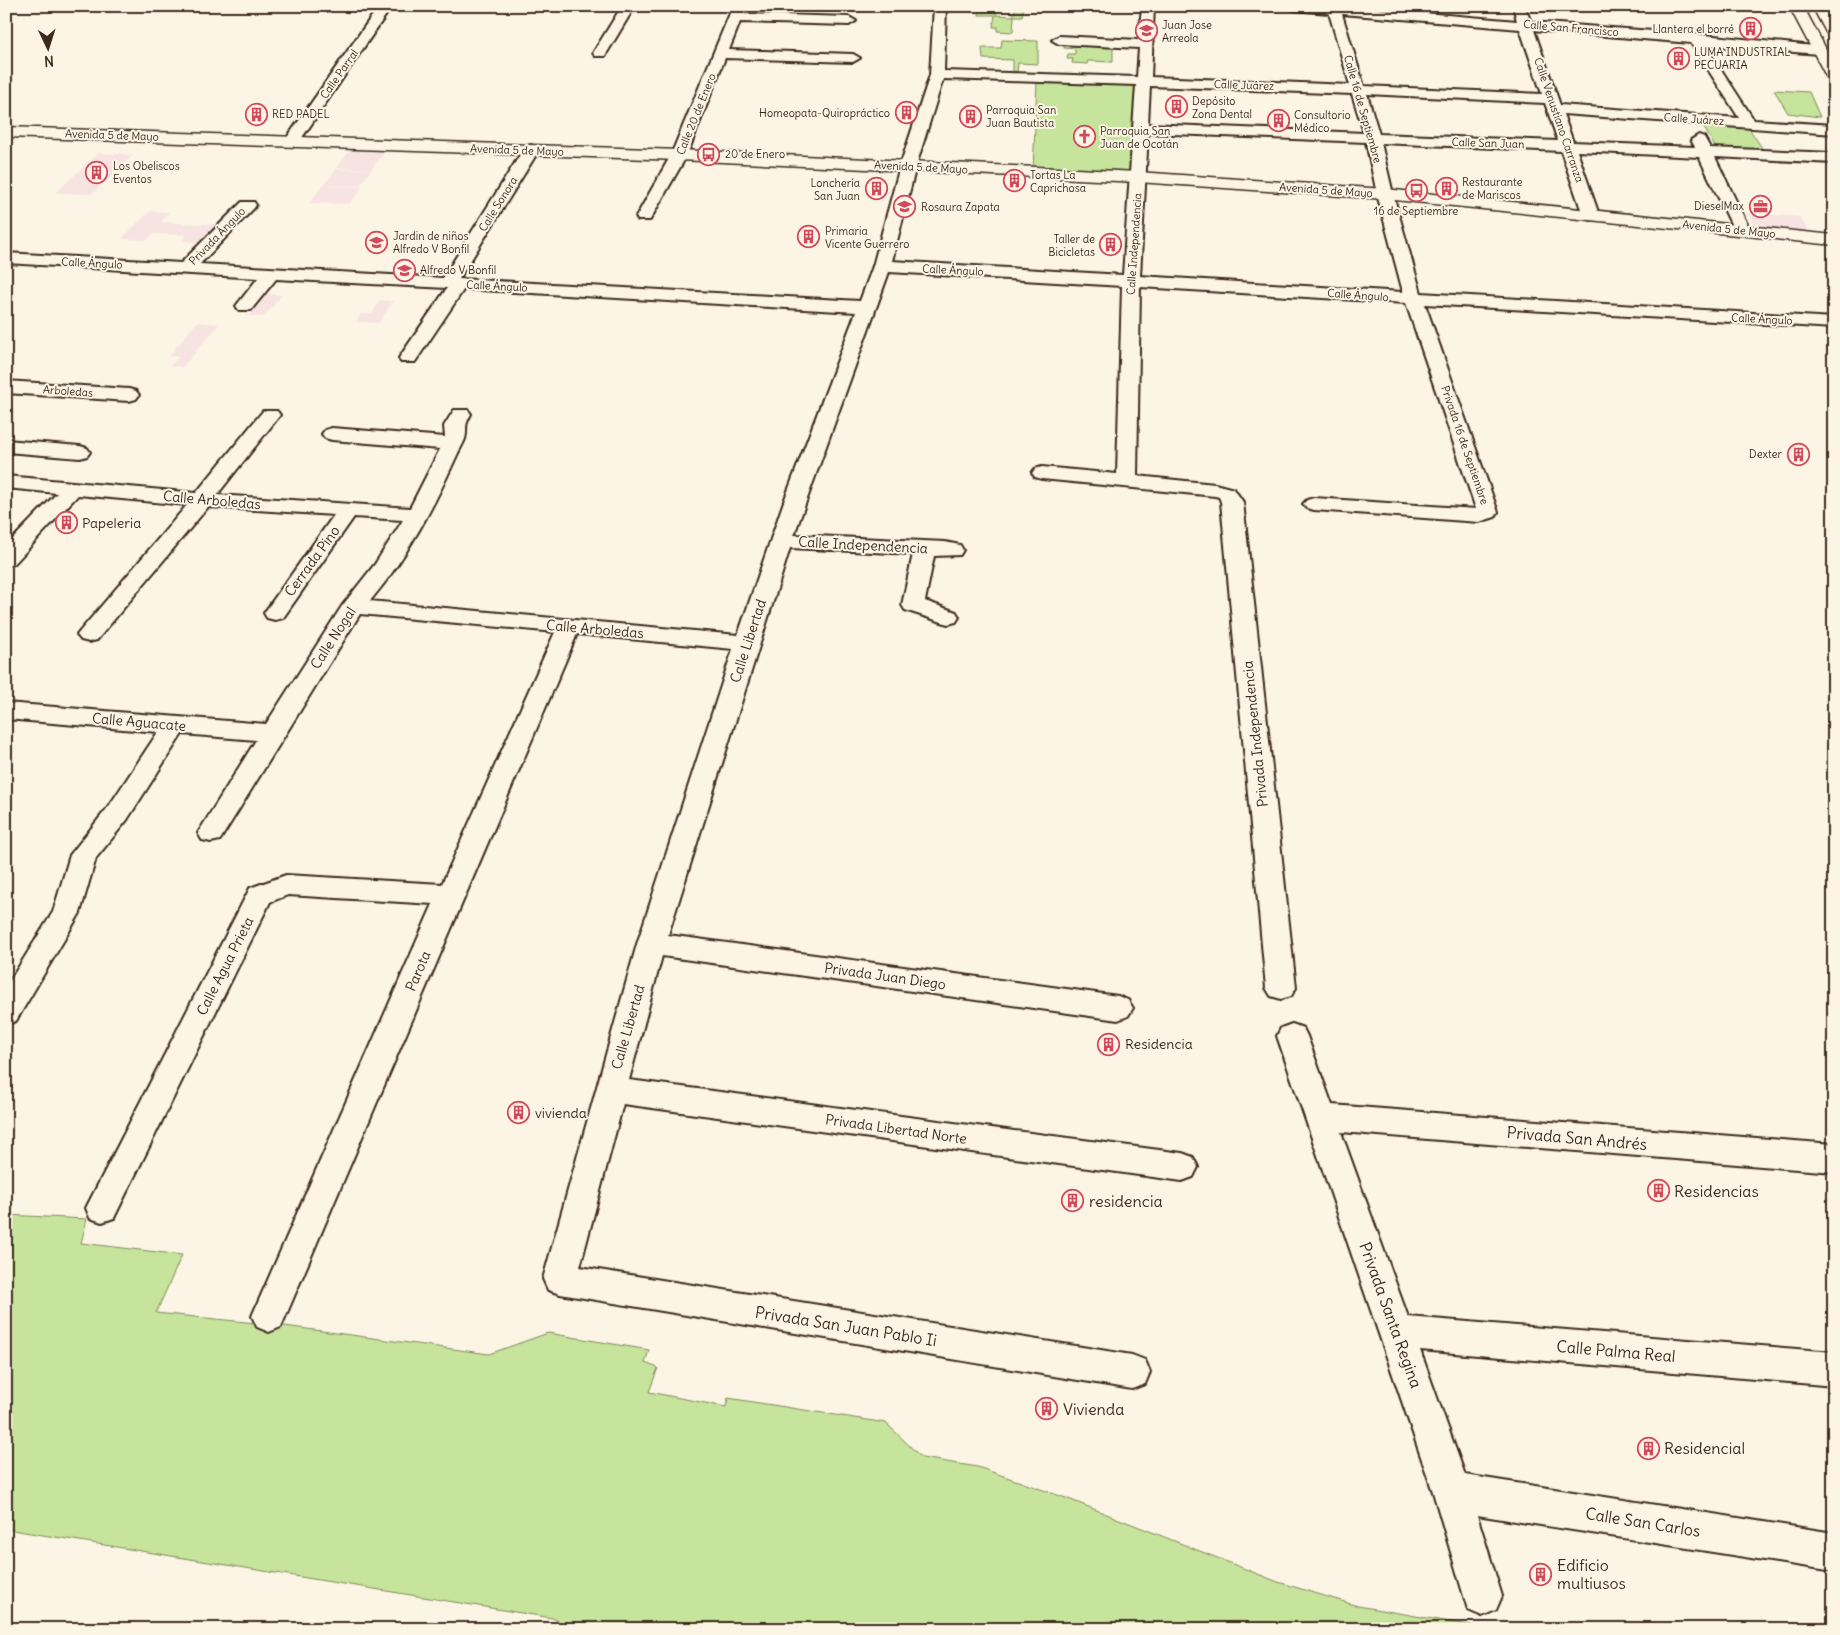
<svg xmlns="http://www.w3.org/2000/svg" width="1840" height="1635" viewBox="0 0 1840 1635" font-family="Delius,sans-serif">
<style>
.built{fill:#f7e3e2}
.green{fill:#c6e49b;stroke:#80875c}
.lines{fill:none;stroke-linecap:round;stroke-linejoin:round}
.minor-casing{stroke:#3b2a1e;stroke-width:4}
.secondary-casing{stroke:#3b2a1e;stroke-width:3}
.primary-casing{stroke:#3b2a1e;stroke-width:3}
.minor{fill:#fcf5e5;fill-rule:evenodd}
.secondary{fill:#fcf5e5;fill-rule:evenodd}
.primary{fill:#fcf5e5;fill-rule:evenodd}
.labels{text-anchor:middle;stroke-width:4;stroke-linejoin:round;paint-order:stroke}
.far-poi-label{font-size:11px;fill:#3b2a1e;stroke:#fcf5e5;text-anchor:start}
.far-street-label{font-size:11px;fill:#3b2a1e;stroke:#fcf5e5}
.street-label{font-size:14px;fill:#3b2a1e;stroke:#fcf5e5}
.poi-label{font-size:14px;fill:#3b2a1e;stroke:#fcf5e5;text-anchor:start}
.near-street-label{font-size:16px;fill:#3b2a1e;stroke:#fcf5e5}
.near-poi-label{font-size:16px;fill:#3b2a1e;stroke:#fcf5e5;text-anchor:start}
</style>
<rect width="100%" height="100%" fill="#fcf5e5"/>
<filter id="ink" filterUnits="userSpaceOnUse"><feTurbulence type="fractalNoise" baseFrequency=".02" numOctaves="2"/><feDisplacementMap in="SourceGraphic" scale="10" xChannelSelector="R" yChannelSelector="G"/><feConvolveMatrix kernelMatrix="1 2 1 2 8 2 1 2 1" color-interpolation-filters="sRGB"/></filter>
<g filter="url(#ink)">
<!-- built -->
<g class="built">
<polygon points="351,149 385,151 371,170 337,168"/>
<polygon points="99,153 133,155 92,194 55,193"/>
<polygon points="336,169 371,170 359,186 324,185"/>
<polygon points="323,185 362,187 350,204 309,203"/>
<polygon points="150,211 169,212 161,222 222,225 206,242 182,241 187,235 153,234 147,240 121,239"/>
<polygon points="1748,213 1800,217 1809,233 1755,228"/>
<polygon points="266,294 282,295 264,317 249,316"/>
<polygon points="380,300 393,301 379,323 356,322 361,314 372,314"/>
<polygon points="197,322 219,324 183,367 170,366 178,357 169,356"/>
</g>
<!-- green -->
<g class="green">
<polygon points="954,6 998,6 996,15 1013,16 1016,6 1024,6 1022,16 1014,16 1013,32 997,31 998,27 993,27 995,15 979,15 980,8"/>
<polygon points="1002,40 1038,41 1038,64 1018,63 1017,72 1013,72 1013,60 983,59 982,48 1001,48"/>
<polygon points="1064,43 1113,44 1113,62 1088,61 1087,64 1072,63 1073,59 1067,59 1068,54 1075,54 1075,49 1064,48"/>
<polygon points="1037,81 1140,84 1133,175 1033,170"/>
<polygon points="1774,90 1809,92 1820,117 1788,113"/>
<polygon points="1702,124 1748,127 1764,151 1716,149"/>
<polygon points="6,1215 87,1219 81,1243 182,1255 156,1313 285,1326 489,1354 548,1333 649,1350 645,1363 658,1368 649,1392 726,1407 728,1398 886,1423 922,1458 978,1467 1066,1498 1278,1582 1358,1606 1491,1629 576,1629 552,1618 6,1529"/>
</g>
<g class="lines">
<defs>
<g id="minor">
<polygon points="379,6 392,6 297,145 287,145 284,142"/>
<polygon points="622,6 635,6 605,56 595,56 593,53"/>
<polygon points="733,6 746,6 743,14 849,17 856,21 849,25 740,22 729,50 853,54 860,58 853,62 725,58 687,155 650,220 638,220 636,217 671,155"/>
<path d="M934 6H946L944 71 1137 77 1139 48 1059 44 1052 40 1059 36 1139 40 1142 6H1154L1151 77 1350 85 1329 13 1293 10 1287 6H1343L1517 21 1514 10 1521 6 1526 10 1531 22 1694 34 1824 47 1826 50 1819 54 1705 45 1754 120 1834 125V134L1563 114 1573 142 1695 147 1691 140 1699 135 1704 137 1710 148 1834 153V163L1715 157 1750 230 1748 234H1736L1734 230 1699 157 1577 151 1599 215 1591 220 1583 215 1561 151 1381 143 1393 194 1421 293 1834 318V328L1425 304 1498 512 1495 517 1479 522 1314 510 1307 508 1303 504 1307 500 1314 498 1476 509 1406 303 1140 287 1137 476 1215 484 1234 489 1243 502 1296 988 1291 996 1281 999 1271 996 1266 988 1221 502 1219 497 1215 496 1042 479 1035 477 1032 473 1035 469 1042 467 1117 474 1122 286 889 272 794 535 945 542 960 545 963 550 960 555 934 556 925 601 956 612 959 617 956 622 948 624 905 610 902 605 913 554 790 548 668 935 1118 996 1128 1000 1133 1008 1128 1016 1118 1020 662 956 629 1080 1182 1153 1193 1157 1198 1167 1193 1177 1182 1181 623 1104 580 1267 1132 1355 1145 1360 1150 1372 1145 1384 1132 1389 560 1294 548 1290 543 1279 637 944 733 649 577 634 281 1327 269 1332 257 1327 252 1316 433 904 288 895 270 902 114 1218 102 1222 90 1218 86 1208 250 888 286 875 442 884 555 632 360 614 220 840 211 842 202 840 198 833 256 740 182 734 127 820 96 858 80 913 16 1021 6 1025V987L53 912 70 855 109 806 158 732 6 719V703L266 724 342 606 375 564 403 520 354 517 283 618 275 620 267 618 264 613 334 515 208 507 97 640 89 642 81 640 77 635 81 630 187 505 78 495 14 564 6 566V546L57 493 6 488V476L196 493 263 411H277L280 415 217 495 410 508 440 449 332 440 325 438 322 434 325 430 332 428 445 437 444 426 454 410H468L471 414C463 428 468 427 465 439 463 444 460 449 458 453 434 506 408 556 370 601L738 635 783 504 856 312 464 289 415 362H401L399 358 447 288 276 279 251 310H239L236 306 258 278 6 263V253L181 263 242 202H254L256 205 254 208 200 264 443 278 523 150 531 145 539 150 459 279 860 301 873 266 900 166 930 75ZM1342 14 1520 29 1542 94 1364 86ZM1534 30 1691 43 1739 118 1560 105ZM943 79 1136 85 1123 275 892 261 916 166ZM1150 86 1352 94 1364 133 1148 124ZM1367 94 1545 103 1558 141 1379 134ZM1148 133 1366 142 1377 194 1403 292 1140 276Z"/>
<polygon points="6,381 129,389 136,391 139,395 136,399 129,401 6,393"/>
<polygon points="6,440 80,446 87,448 90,452 87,456 80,458 6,452"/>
<polygon points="1292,1024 1303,1028 1307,1036 1332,1105 1834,1144 1834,1172 1341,1132 1408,1317 1834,1352 1834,1386 1420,1350 1465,1475 1834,1533 1834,1571 1477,1515 1502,1596 1496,1610 1482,1616 1468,1610 1433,1492 1277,1036 1281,1028"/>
</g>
<polygon id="secondary" points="6,127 679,150 1138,172 1385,189 1834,235 1834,245 1385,199 1138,182 679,160 6,137"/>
<g id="primary">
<polygon points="1789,6 1803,6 1834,64 1834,82 1827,78"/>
<polygon points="1812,6 1826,6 1834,21 1834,38 1827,34"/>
</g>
</defs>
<!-- minor casing -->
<use href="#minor" class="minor-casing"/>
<!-- secondary casing -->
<use href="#secondary" class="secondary-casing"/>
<!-- primary casing -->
<use href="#primary" class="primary-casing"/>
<!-- minor -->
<use href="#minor" class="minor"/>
<!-- secondary -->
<use href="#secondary" class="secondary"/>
<!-- primary -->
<use href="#primary" class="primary"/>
</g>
</g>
<!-- icons -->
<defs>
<symbol id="building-ring" viewBox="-11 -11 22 22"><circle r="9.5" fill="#fcf5e5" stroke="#d1495b" stroke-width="1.5"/><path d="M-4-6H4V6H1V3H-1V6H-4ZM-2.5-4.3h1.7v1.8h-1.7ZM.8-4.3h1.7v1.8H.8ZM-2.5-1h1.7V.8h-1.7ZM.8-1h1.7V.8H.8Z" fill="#d1495b"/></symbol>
<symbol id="school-ring" viewBox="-11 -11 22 22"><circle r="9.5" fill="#fcf5e5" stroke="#d1495b" stroke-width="1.5"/><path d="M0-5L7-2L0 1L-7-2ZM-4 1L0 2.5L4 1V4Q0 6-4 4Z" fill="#d1495b"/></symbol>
<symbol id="church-ring" viewBox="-11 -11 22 22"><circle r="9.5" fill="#fcf5e5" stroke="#d1495b" stroke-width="1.5"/><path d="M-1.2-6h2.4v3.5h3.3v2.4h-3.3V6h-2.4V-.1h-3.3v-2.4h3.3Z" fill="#d1495b"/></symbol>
<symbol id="bus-ring" viewBox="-11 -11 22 22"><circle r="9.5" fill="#fcf5e5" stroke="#d1495b" stroke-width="1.5"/><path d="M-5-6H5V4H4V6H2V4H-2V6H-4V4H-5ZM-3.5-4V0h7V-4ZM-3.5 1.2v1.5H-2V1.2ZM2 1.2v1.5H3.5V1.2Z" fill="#d1495b"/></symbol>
<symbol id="office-ring" viewBox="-11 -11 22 22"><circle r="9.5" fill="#fcf5e5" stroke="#d1495b" stroke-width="1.5"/><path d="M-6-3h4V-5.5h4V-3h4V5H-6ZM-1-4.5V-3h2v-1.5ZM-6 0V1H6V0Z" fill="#d1495b"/></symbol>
</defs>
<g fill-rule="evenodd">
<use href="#building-ring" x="1738" y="16" width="25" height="25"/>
<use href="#school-ring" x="1134" y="18" width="25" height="25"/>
<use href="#building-ring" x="1666" y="46" width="25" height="25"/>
<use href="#building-ring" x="1164" y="94" width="25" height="25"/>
<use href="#building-ring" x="894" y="100" width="25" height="25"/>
<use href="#building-ring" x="244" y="102" width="25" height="25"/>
<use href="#building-ring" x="958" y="104" width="25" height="25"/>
<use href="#building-ring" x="1266" y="108" width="25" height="25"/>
<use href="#church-ring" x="1072" y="124" width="25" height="25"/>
<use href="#bus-ring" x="696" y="142" width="25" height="25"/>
<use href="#building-ring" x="84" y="160" width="25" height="25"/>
<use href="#building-ring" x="1002" y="168" width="25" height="25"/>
<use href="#building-ring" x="1434" y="176" width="25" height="25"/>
<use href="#building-ring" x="864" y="176" width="25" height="25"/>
<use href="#bus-ring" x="1404" y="178" width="25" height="25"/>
<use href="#office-ring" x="1748" y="194" width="25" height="25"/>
<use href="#school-ring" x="892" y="194" width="25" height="25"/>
<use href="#building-ring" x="796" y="224" width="25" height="25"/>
<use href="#school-ring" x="364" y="230" width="25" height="25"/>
<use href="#building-ring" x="1098" y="232" width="25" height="25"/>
<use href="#school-ring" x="392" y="258" width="25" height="25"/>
<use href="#building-ring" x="1786" y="442" width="25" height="25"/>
<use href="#building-ring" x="54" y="510" width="25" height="25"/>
<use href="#building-ring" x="1096" y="1032" width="25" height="25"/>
<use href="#building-ring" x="506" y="1100" width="25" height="25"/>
<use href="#building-ring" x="1646" y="1178" width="25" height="25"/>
<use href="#building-ring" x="1060" y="1188" width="25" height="25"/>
<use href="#building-ring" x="1034" y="1396" width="25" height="25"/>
<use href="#building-ring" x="1636" y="1436" width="25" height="25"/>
<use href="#building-ring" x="1528" y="1562" width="25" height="25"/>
</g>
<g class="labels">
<!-- far-poi labels -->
<g class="far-poi-label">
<text x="1162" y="29">Juan Jose<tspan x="1162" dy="13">Arreola</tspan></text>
<text x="1734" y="33" text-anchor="end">Llantera el borré</text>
<text x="1694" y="56">LUMA INDUSTRIAL<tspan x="1694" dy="13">PECUARIA</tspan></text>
<text x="1192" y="105">Depósito<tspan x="1192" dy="13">Zona Dental</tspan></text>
<text x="986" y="114">Parroquia San<tspan x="986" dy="13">Juan Bautista</tspan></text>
<text x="890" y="117" text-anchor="end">Homeopata-Quiropráctico</text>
<text x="272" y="118">RED PADEL</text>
<text x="1294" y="119">Consultorio<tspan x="1294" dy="13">Médico</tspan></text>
<text x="1100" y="135">Parroquia San<tspan x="1100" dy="13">Juan de Ocotán</tspan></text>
<text x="725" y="158">20 de Enero</text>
<text x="113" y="170">Los Obeliscos<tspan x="113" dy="13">Eventos</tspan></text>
<text x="1030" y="179">Tortas La<tspan x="1030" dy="13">Caprichosa</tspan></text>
<text x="1462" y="186">Restaurante<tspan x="1462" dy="13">de Mariscos</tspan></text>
<text x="860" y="187" text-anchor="end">Lonchería<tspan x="860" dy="13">San Juan</tspan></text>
<text x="1744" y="210" text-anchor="end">DieselMax</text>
<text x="921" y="211">Rosaura Zapata</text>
<text x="1416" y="215" text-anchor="middle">16 de Septiembre</text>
<text x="825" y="235">Primaria<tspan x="825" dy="13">Vicente Guerrero</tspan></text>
<text x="393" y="240">Jardin de niños<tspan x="393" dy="13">Alfredo V Bonfil</tspan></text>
<text x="1095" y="243" text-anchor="end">Taller de<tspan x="1095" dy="13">Bicicletas</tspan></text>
<text x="420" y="274">Alfredo V Bonfil</text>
<text x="1782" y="458" text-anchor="end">Dexter</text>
</g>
<!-- far-street labels -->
<g class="far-street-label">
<text transform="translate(1571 28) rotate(5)" y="4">Calle San Francisco</text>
<text transform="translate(339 74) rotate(-55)" y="4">Calle Parral</text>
<text transform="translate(1244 85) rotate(2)" y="4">Calle Juárez</text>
<text transform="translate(1363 109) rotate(74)" y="4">Calle 16 de Septiembre</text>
<text transform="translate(696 114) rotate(-68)" y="4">Calle 20 de Enero</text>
<text transform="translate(1694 119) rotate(4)" y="4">Calle Juárez</text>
<text transform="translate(1559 120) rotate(71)" y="4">Calle Venustiano Carranza</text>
<text transform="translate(112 135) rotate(2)" y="4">Avenida 5 de Mayo</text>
<text transform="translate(1488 143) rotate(2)" y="4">Calle San Juan</text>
<text transform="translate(517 150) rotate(2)" y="4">Avenida 5 de Mayo</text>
<text transform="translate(921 167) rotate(3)" y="4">Avenida 5 de Mayo</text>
<text transform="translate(1326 190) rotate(4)" y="4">Avenida 5 de Mayo</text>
<text transform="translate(498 204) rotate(-58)" y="4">Calle Sonora</text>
<text transform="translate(1729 229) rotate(6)" y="4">Avenida 5 de Mayo</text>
<text transform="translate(217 236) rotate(-46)" y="4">Privada Ángulo</text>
<text transform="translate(1134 244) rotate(-86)" y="4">Calle Independencia</text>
<text transform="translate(92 263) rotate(3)" y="4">Calle Ángulo</text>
<text transform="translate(953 270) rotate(3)" y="4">Calle Ángulo</text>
<text transform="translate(497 286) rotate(3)" y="4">Calle Ángulo</text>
<text transform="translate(1358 295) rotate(4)" y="4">Calle Ángulo</text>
<text transform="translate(1762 319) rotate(3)" y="4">Calle Ángulo</text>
<text transform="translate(68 391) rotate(4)" y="4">Arboledas</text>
<text transform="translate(1465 445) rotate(71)" y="4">Privada 16 de Septiembre</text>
</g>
<!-- street labels -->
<g class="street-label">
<text transform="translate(212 500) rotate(5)" y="5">Calle Arboledas</text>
<text transform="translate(863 545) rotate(3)" y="5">Calle Independencia</text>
<text transform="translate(312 561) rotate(-54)" y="5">Cerrada Pino</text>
<text transform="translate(595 629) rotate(5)" y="5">Calle Arboledas</text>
<text transform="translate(333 638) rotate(-57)" y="5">Calle Nogal</text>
<text transform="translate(748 641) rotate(-72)" y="5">Calle Libertad</text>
<text transform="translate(139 722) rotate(5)" y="5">Calle Aguacate</text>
<text transform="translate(1255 734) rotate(-96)" y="5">Privada Independencia</text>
<text transform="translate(225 966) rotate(-63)" y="5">Calle Agua Prieta</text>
<text transform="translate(418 971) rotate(-67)" y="5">Parota</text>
<text transform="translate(885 976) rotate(8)" y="5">Privada Juan Diego</text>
<text transform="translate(628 1027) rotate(-74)" y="5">Calle Libertad</text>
<text transform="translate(896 1129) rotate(8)" y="5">Privada Libertad Norte</text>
</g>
<!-- poi labels -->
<g class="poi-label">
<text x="82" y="528">Papeleria</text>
<text x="1125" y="1049">Residencia</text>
<text x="535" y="1118">vivienda</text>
</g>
<!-- near-street labels -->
<g class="near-street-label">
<text transform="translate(1577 1138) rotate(5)" y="6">Privada San Andrés</text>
<text transform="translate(1391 1315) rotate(70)" y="6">Privada Santa Regina</text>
<text transform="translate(846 1326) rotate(9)" y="6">Privada San Juan Pablo Ii</text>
<text transform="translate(1616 1351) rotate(5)" y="6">Calle Palma Real</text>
<text transform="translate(1643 1522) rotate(9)" y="6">Calle San Carlos</text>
</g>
<!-- near-poi labels -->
<g class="near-poi-label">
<text x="1674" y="1197">Residencias</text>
<text x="1089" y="1207">residencia</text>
<text x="1063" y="1415">Vivienda</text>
<text x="1664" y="1454">Residencial</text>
<text x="1557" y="1571">Edificio<tspan x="1557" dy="18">multiusos</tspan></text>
</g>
</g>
<!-- margin -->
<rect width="1840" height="1635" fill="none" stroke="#fcf5e5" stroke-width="25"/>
<rect x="12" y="12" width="1815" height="1610" fill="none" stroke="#3b2a1e" stroke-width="2" filter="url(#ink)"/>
<!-- north arrow -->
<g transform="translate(48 48) rotate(176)" stroke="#fcf5e5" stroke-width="4" paint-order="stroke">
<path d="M0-4L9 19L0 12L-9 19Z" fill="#3b2a1e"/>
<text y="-8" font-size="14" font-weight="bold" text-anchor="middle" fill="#3b2a1e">N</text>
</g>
</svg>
